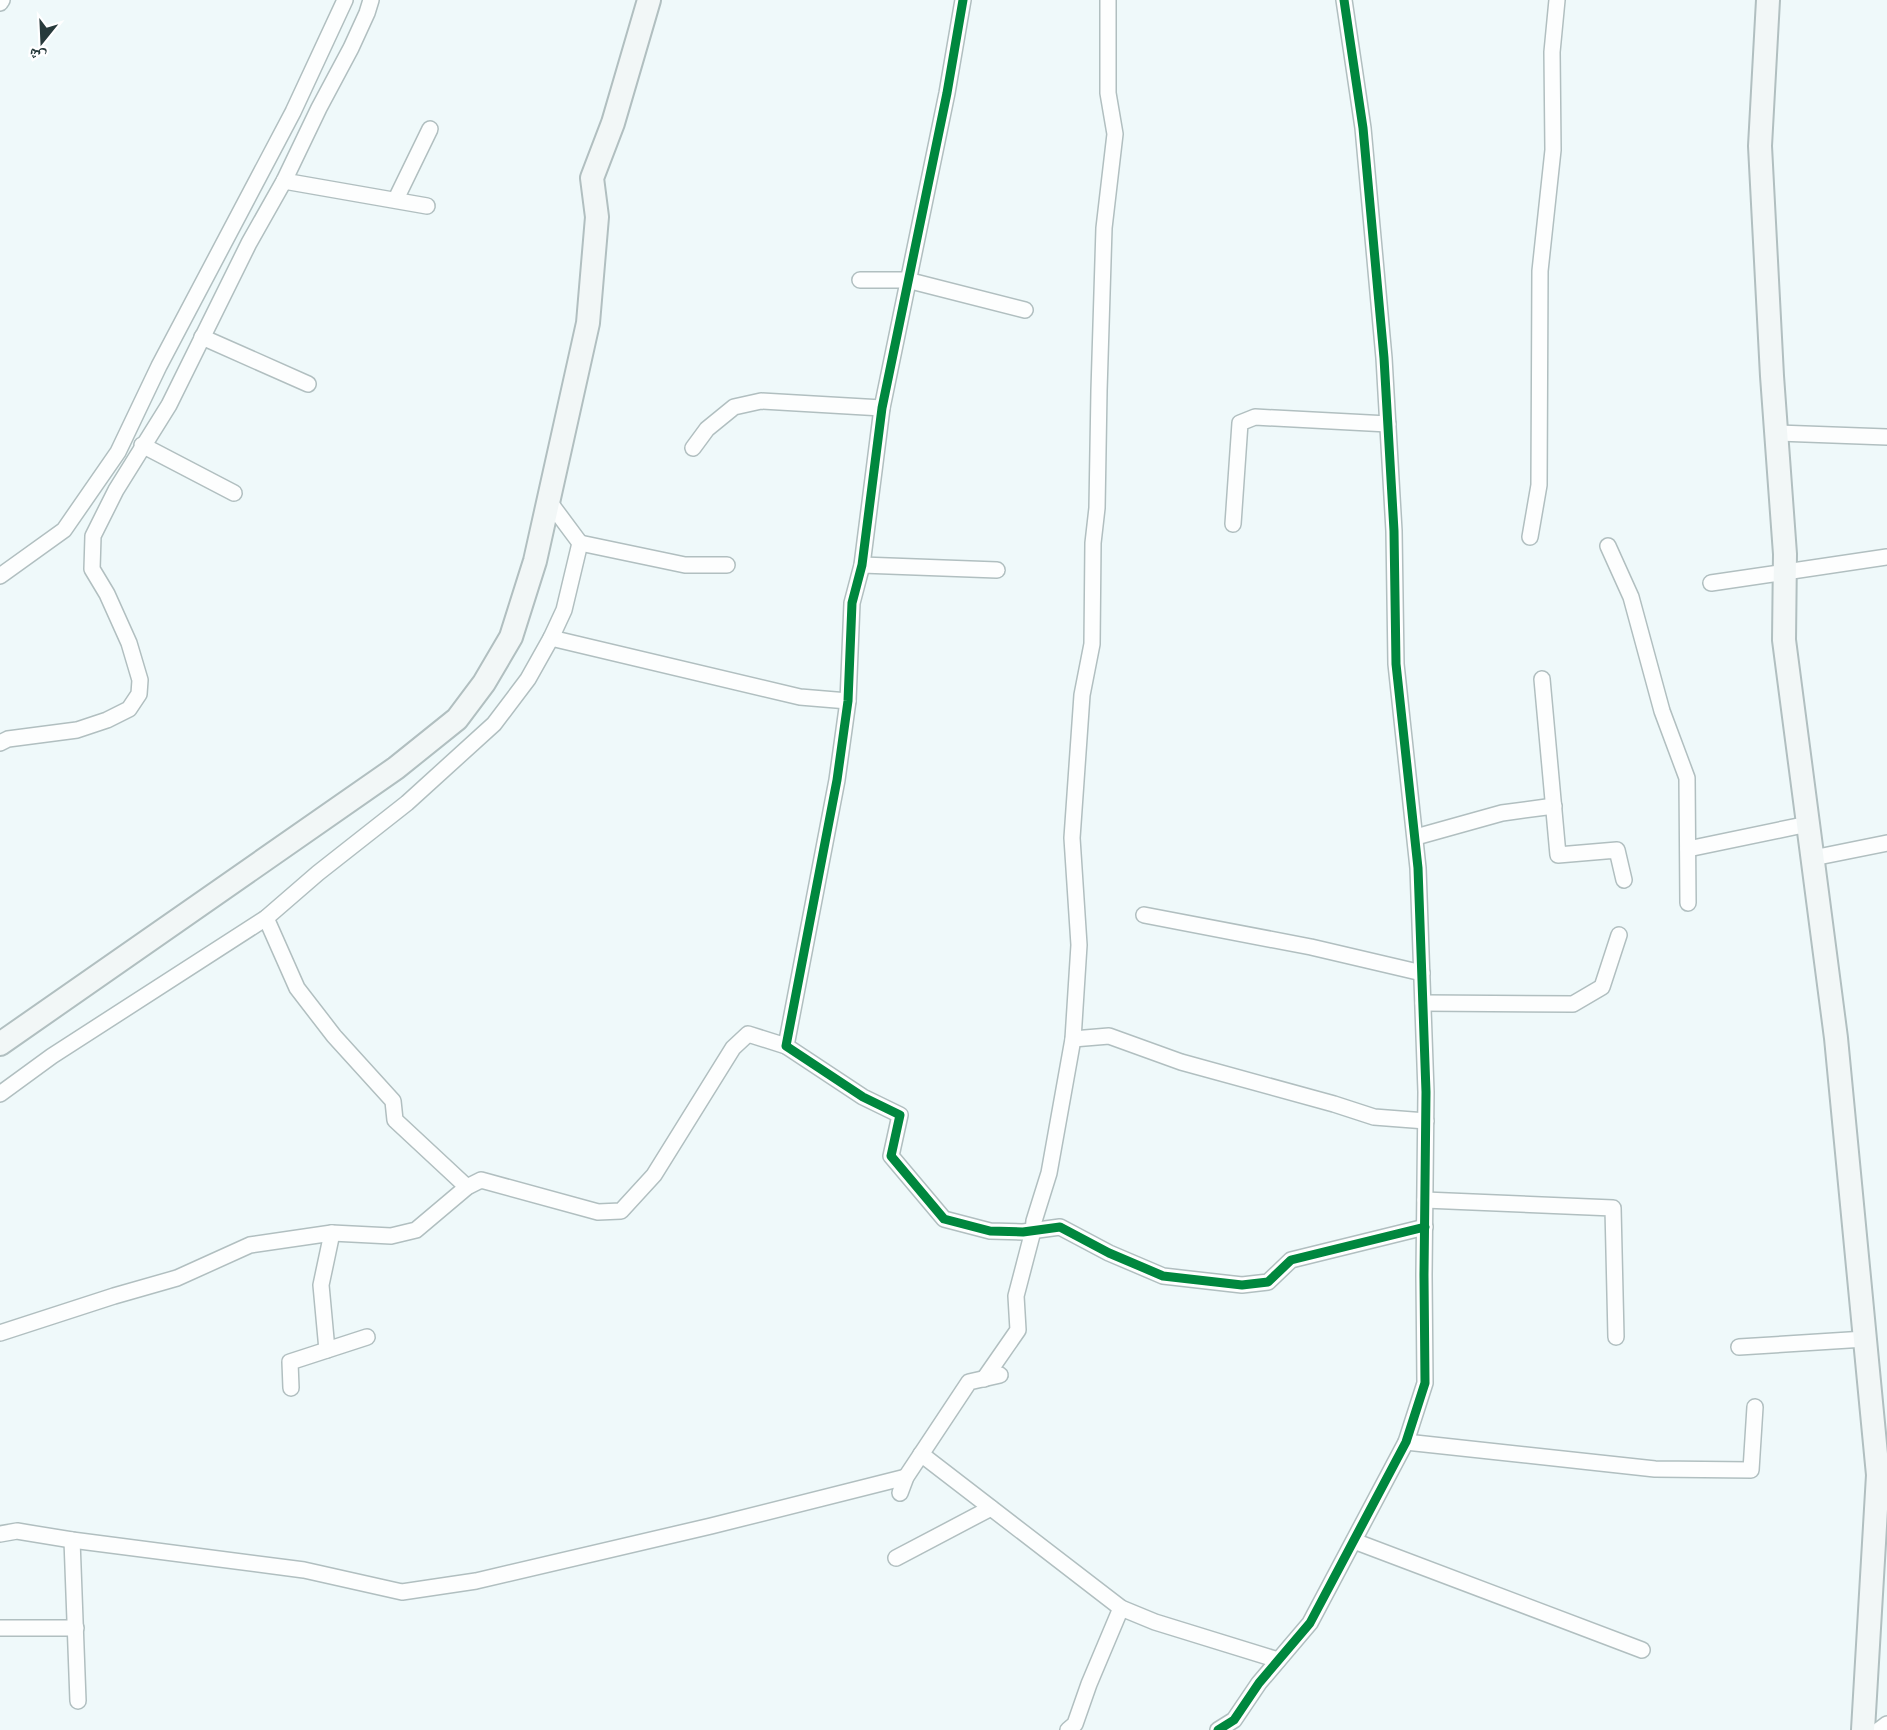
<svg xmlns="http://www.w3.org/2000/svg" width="1887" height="1730" viewBox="0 0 1887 1730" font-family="Karla,'Noto Naskh Arabic',sans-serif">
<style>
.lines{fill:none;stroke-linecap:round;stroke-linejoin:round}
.street-casing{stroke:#b1bfc0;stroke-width:18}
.secondary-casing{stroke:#b1bfc0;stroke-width:26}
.street{stroke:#fdfefe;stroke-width:15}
.secondary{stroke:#f2f7f7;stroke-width:22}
.cycleway-casing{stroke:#fff;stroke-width:13}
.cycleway{stroke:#00873e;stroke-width:9}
</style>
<rect width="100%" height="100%" fill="#eff9fa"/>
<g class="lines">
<defs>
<g id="street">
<polyline points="963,0 947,93 882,408 862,565 852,603 848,701 837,780 786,1046 863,1097 900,1115 891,1156 944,1219 990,1231 1023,1232 1060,1227 1109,1253 1163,1276 1242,1285 1268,1282 1291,1260 1425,1227"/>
<polyline points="0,3 2,0"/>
<polyline points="284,181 427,206"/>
<polyline points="396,199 430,129"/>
<polyline points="860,280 907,280 1025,310"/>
<polyline points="202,337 308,384"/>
<polyline points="1776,433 1887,437"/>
<polyline points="142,445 234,493"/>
<polyline points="693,448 707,429 734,407 761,401 882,408"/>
<polyline points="1233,524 1240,423 1255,417 1388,424"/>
<polyline points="1530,537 1539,485 1540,271 1553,150 1552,52 1557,0"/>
<polyline points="580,543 685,565 727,565"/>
<polyline points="1608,546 1631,597 1662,711 1687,778 1688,903"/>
<polyline points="862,565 997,570"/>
<polyline points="0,576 64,530 118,452 159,366 293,112 345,0"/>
<polyline points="1711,583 1887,557"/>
<polyline points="551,638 800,697 848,701"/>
<polyline points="1542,679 1558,855 1617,850 1624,880"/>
<polyline points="0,743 8,739 77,730 107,720 129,709 139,694 140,680 129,643 107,594 92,569 93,536 116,490 169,405 249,243 284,181 319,108 351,48 367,13 371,0"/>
<polyline points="1416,837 1502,813 1554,806"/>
<polyline points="1688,849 1808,824"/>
<polyline points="1813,858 1887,843"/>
<polyline points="1144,915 1311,947 1422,973"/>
<polyline points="266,918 297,988 334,1036 393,1101 395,1120 467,1187"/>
<polyline points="1423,1003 1573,1004 1602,987 1619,935"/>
<polyline points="1073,1039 1109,1036 1181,1062 1334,1104 1374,1117 1426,1121"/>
<polyline points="0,1094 52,1056 266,918 318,873 407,803 494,724 528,679 551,638 564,610 580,543 548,500"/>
<polyline points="1425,1200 1613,1208 1616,1337"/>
<polyline points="0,1333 114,1296 177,1278 250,1245 332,1233 391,1236 416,1230 467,1187 481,1180 598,1212 621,1211 654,1175 733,1048 748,1034 786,1046"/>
<polyline points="1739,1347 1865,1339"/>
<polyline points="327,1350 321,1285 332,1233"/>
<polyline points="984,1379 1018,1330 1016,1296 1033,1231 1034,1221 1049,1173 1073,1039 1079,945 1072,838 1082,695 1092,644 1093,543 1097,508 1099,391 1104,228 1115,134 1108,93 1108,0"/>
<polyline points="291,1388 290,1362 367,1337"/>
<polyline points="1406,1442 1655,1469 1751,1470 1755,1407"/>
<polyline points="921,1454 1121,1608 1155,1622 1278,1660"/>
<polyline points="900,1493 906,1477 969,1382 1000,1375"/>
<polyline points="0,1534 17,1531 72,1540 304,1570 402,1592 476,1581 711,1526 906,1477"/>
<polyline points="72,1540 78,1701"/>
<polyline points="1354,1541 1642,1650"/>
<polyline points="896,1558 991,1508"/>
<polyline points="0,1628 76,1628"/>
<polyline points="1068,1730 1075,1724 1089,1684 1121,1608"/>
<polyline points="1218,1730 1234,1720 1259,1683 1310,1623 1406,1442 1425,1383 1424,1275 1426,1092 1418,868 1396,664 1394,531 1384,358 1363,128 1344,0"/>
<polyline points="1879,1730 1887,1724"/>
</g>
<g id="secondary">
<polyline points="1768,0 1760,146 1772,376 1785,554 1784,640 1836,1038 1878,1475 1863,1730"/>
<polyline points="0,1044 396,768 457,719 484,683 511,637 535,561 588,323 597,217 592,178 613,123 649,0"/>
</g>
</defs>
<!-- street casing -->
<use href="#street" class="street-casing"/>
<!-- secondary casing -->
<use href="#secondary" class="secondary-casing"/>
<!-- street -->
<use href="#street" class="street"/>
<!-- secondary -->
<use href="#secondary" class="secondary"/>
<defs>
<g id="cycleway">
<polyline points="963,0 947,93 882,408 862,565 852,603 848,701 837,780 786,1046 863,1097 900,1115 891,1156 944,1219 990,1231 1023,1232 1060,1227 1109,1253 1163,1276 1242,1285 1268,1282 1291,1260 1425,1227"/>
<polyline points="1218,1730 1234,1720 1259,1683 1310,1623 1406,1442 1425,1383 1424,1275 1426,1092 1418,868 1396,664 1394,531 1384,358 1363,128 1344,0"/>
</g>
</defs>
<!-- cycleway casing -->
<use href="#cycleway" class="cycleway-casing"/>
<!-- cycleway -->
<use href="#cycleway" class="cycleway"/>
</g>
<!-- north arrow -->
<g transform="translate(42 42) rotate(198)" stroke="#ffffff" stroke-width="4.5" paint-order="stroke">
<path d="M0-4.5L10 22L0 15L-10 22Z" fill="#273a3b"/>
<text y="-9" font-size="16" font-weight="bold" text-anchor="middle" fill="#273a3b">ش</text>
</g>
</svg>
